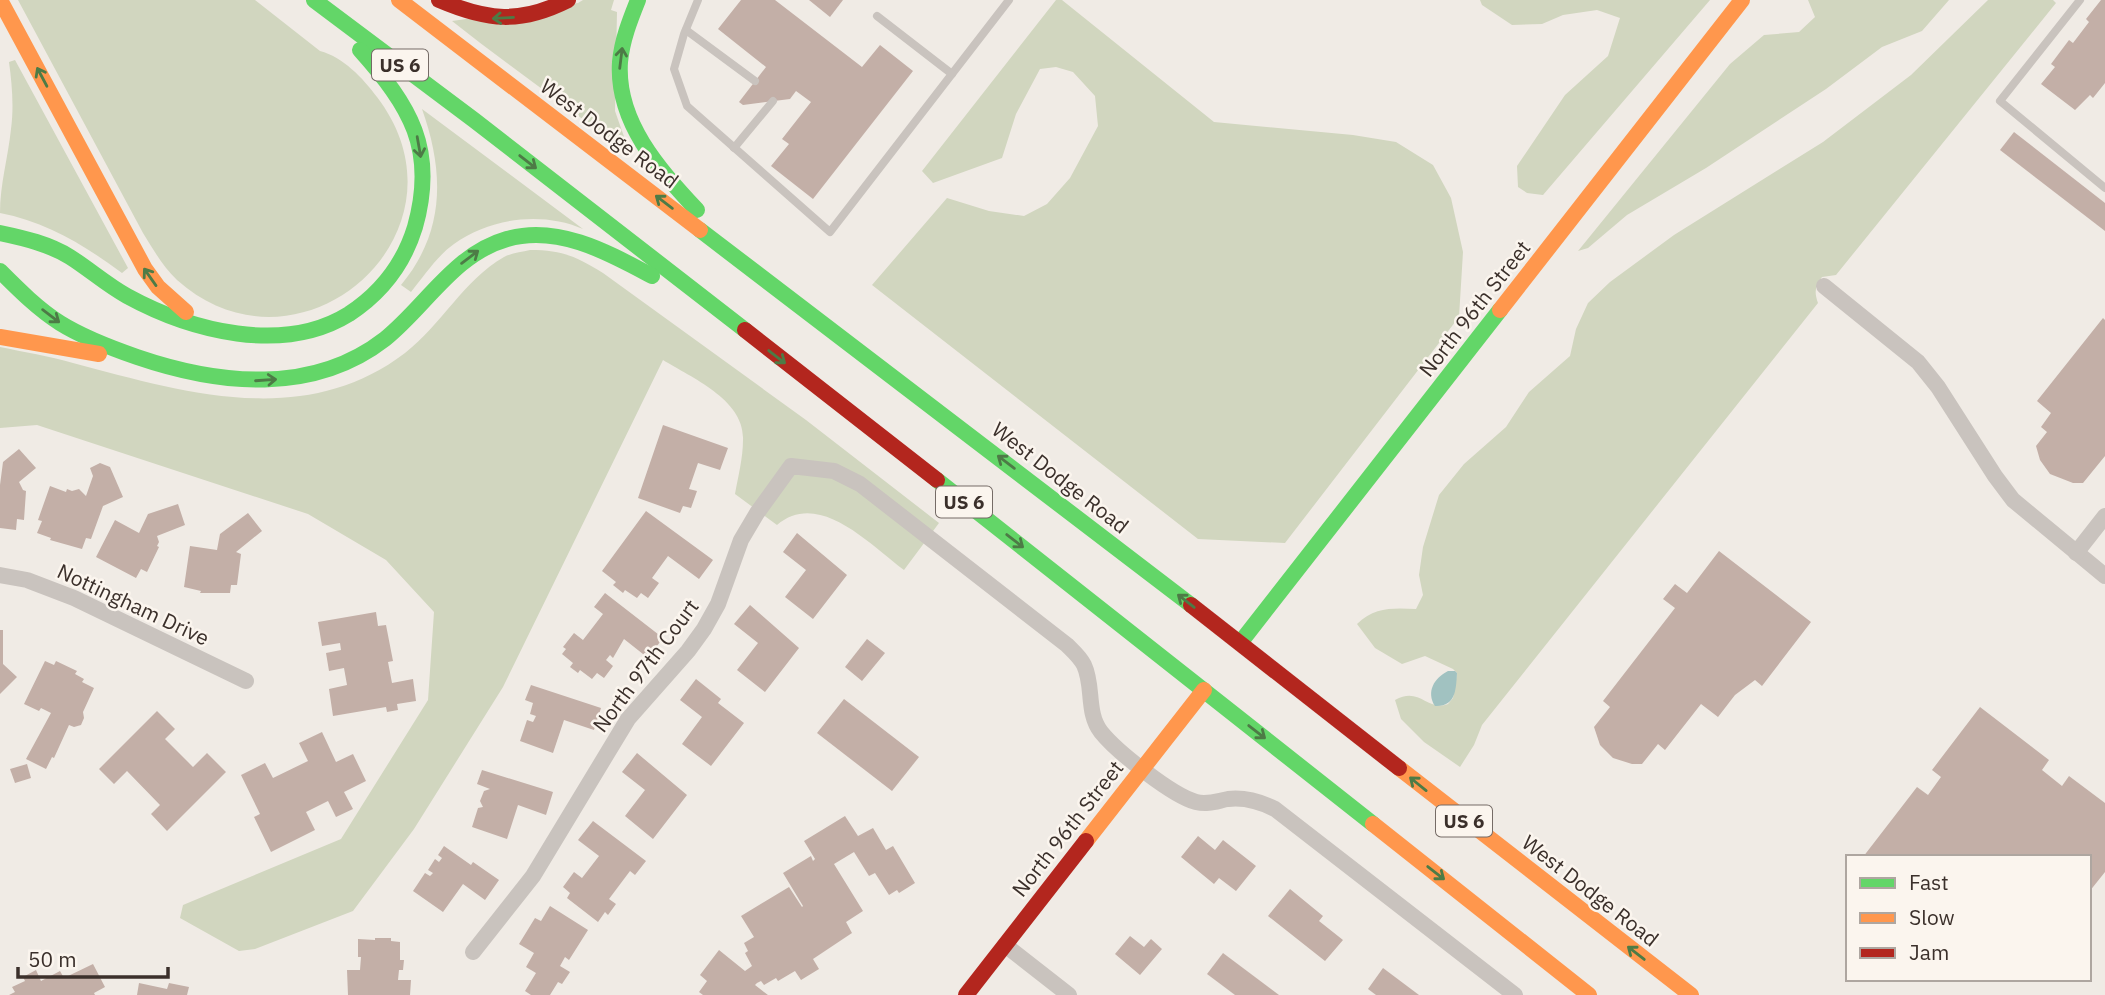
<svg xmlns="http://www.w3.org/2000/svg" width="2105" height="995" viewBox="0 0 2105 995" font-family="'IBM Plex Sans',sans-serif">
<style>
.green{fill:#d1d6bf}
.water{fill:#a1c2c1}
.building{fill:#c3afa7}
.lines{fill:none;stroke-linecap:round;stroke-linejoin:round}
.lane{stroke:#c9c3be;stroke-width:8}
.street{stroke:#c9c3be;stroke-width:16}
.fast{stroke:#63d668;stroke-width:16}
.slow{stroke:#ff974d;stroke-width:16}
.jam{stroke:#b3261e;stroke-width:16}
.oneway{stroke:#4d7b46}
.labels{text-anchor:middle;stroke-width:5;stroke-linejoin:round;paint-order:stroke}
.shield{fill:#fbf5ee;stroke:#756b66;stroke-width:2}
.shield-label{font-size:19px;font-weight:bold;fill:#3b302b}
.street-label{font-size:21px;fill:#3b302b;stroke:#fbf5ee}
</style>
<rect width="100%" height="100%" fill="#f0ebe5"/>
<!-- green -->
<g class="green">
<path d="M18 0H255L320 51C343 57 363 78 377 97 480 232 300 390 177 280 163 267 153 249 143 233Z"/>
<path d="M583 0H614L611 10 617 12 615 111 628 148 625 151C568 107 509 66 452 21L578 3Z"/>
<polygon points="1056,0 1062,0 1214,122 1353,135 1396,142 1433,165 1451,198 1463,252 1459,317 1285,543 1198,539 872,285 947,198 989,211 1024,216 1047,204 1070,178 1098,126 1095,96 1073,72 1056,67 1040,69 1016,114 1002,158 933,183 922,171"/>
<polygon points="1480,0 1710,0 1543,195 1527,193 1518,187 1517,166 1565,95 1608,56 1620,18 1597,10 1563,15 1542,24 1512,25 1482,5"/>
<polygon points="1808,0 1949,0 1922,31 1882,47 1826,89 1706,168 1627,215 1588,248 1578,251 1730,64 1764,35 1799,32 1815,17"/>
<path d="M1988 0H2053L2056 3 1836 275 1822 277C1815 286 1814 292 1818 303L1482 725 1474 745 1460 767 1424 742 1401 719 1395 700C1420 686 1427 712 1448 704L1453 698 1457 673 1453 669 1425 656 1402 664 1375 648 1357 624C1375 607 1392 608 1416 609L1423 595 1419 575 1423 547 1439 495 1464 464 1506 427 1529 392 1570 356 1576 329 1588 303 1610 282 1674 235 1823 142 1911 75Z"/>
<path d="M15 60 128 268 122 273C84 245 47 222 0 213 0 184 8 158 11 129 14 107 12 84 9 62Z"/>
<path d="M422 109 583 229C542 211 490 218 454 244 437 256 424 276 411 292L401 285C446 231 444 171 422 109Z"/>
<path d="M530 250C562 250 575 256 603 273L806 420 939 523 904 570C870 545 819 489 777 525L735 494C738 477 743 458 743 440 745 400 692 378 663 360L503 687 414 829 353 911 255 949 239 951 180 918 183 905 341 839 428 700 434 612 386 560 308 514 37 425 0 428V347C24 352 49 356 73 363 183 392 304 430 405 353 441 325 464 280 504 257 512 253 521 252 530 250Z"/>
</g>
<!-- water -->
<path class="water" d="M1448 671H1455L1457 673C1456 689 1456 707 1435 706 1426 692 1434 678 1448 671Z"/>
<!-- building -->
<g class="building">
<polygon points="741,0 775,0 862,67 880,45 913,71 813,199 771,166 789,144 782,139 811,102 796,91 790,99 743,105 739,102 766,67 718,29"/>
<polygon points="809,0 843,0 830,17"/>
<polygon points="2101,0 2105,0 2105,83 2093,98 2090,95 2075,110 2041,84 2055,67 2051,64 2069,40 2073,43 2089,22 2086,19"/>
<polygon points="2014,132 2105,203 2105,231 2000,150"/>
<polygon points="2103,318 2105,320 2105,456 2083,483 2073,483 2050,474 2040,460 2036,446 2047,432 2041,427 2051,413 2037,401"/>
<polygon points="663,425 728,448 720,470 698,463 689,489 697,491 691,508 683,506 680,513 638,498"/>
<polygon points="19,449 36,468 19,482 23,490 26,491 24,520 17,519 16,530 0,528 0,485 3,462"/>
<polygon points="100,463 110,467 123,497 103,506 91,539 86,538 82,549 50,540 51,538 37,533 42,521 38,520 50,486 66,492 67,489 72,491 79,489 86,496 93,476 90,468"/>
<polygon points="178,504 185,525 157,536 159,542 157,546 159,547 147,572 141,569 136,578 96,557 115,520 139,533 148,514"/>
<polygon points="646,511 713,560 699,579 668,556 652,578 659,583 648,598 641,593 637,598 625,590 623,593 613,585 616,582 602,571"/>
<polygon points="248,513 262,531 236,552 241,554 237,585 231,585 230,593 200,593 201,591 184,587 190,546 217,550 220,534"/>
<polygon points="797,533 847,575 813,619 785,597 806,570 783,552"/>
<polygon points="1719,551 1811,622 1762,686 1755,680 1735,695 1718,717 1701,704 1665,750 1658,744 1642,764 1632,764 1613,758 1600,745 1594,727 1610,707 1603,701 1675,608 1663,599 1675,584 1687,593"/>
<polygon points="605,593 663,638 648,658 624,639 613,658 610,655 606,660 613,666 604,678 597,673 592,679 580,670 578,673 570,667 573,663 562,654 566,649 563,647 574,633 583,640 603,614 594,607"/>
<polygon points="750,605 799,648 765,692 737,670 758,643 734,624"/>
<polygon points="376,612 378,626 386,625 393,661 388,662 392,683 413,679 416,701 397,704 398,710 387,712 386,707 333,716 329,689 347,685 344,668 329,671 326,653 341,650 340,643 322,646 318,622"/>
<polygon points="0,630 3,630 3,664 17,677 0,694"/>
<polygon points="867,639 885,653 862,681 845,667"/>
<polygon points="45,661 54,665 56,661 77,671 75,674 84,679 82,682 94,688 83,712 84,718 81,725 74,727 69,725 54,758 52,757 46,769 26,759 51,713 41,708 39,711 24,704"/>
<polygon points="696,679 721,699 718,703 744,723 711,766 682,744 702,717 680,700"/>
<polygon points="531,685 601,708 594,730 564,720 553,753 520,741 527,720 533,722 536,716 530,714 533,703 525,700"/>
<polygon points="844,699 919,757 892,791 817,733"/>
<polygon points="1980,707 2049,760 2042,770 2062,786 2069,776 2105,803 2105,872 2089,892 2089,857 1863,857 1917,787 1928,795 1941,777 1932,770"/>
<polygon points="157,711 175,729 165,739 193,767 207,753 226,772 167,831 151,814 160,805 127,771 114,784 99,769"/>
<polygon points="322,732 336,762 353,754 366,781 344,792 353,809 336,817 328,801 306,812 315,830 271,852 254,817 260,814 241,775 265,763 273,778 308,761 299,743"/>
<polygon points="637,753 687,795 653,839 625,816 645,790 622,772"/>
<polygon points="27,764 31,778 15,783 10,769"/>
<polygon points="482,770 553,792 546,815 518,805 507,839 472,827 478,808 483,807 480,801 484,791 490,789 477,784"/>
<polygon points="845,816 858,836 873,828 886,850 893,846 915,883 899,893 897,890 889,895 875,873 869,876 854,852 834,864 863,911 846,922 852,933 813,959 819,969 801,980 795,971 778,981 776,978 764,985 761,981 757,983 755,985 768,995 703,995 699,992 707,981 700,975 719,950 745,971 752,966 745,953 748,951 744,943 754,937 741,916 789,887 802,907 803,906 783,873 811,856 813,861 815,859 804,841"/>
<polygon points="593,821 646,861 635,875 630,871 609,899 616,904 608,915 605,912 598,922 567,898 570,893 563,887 574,872 582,878 599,856 578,840"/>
<polygon points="1198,836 1215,850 1223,840 1256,866 1236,891 1219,878 1214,884 1181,857"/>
<polygon points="444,846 471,865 473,862 499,880 485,900 463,884 443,912 413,891 425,873 430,876 433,873 428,870 435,859 439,862 442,858 438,855"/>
<polygon points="1290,889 1323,916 1319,921 1343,940 1325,961 1268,916"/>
<polygon points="550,906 588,930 569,960 565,957 560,966 570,972 562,984 558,982 550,995 531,995 525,991 536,973 526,967 534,953 519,944 535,918 541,921"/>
<polygon points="1130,936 1144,947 1151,939 1162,949 1140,975 1115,954"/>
<polygon points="375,938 391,938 391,941 400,942 400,960 404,960 403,970 399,970 398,980 411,980 410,995 348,995 347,970 360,970 361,957 358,957 358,939 375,940"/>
<polygon points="1223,953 1279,995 1235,995 1207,974"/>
<polygon points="93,964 105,987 94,993 95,995 9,995 15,992 12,987 25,981 23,977 36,970 41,981 60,971 64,978"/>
<polygon points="1383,968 1419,995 1376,995 1368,989"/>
<polygon points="139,983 167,989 169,983 189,987 187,995 137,995"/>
</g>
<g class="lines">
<!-- lane -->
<g class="lane">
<polyline points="698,0 684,34 674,69 687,106 830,232 1009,0"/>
<polyline points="2080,0 2000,101 2105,188"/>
<polyline points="877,16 952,74"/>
<polyline points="686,30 755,81"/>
<polyline points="734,148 773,101"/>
</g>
<!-- street -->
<g class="street">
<polyline points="1824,286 1918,362 1938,387 1995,476 2013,500 2105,576"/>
<polyline points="2076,553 2105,516"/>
<polyline points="0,575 27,580 74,598 246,681"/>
<polyline points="1005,945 1069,995"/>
<path d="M473 952 533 876 628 719 688 651 704 629 718 604 741 540 757 513 791 466 834 471 860 484 1067 645C1073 651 1080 657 1084 665 1094 686 1086 713 1101 732 1117 752 1173 796 1196 802 1208 805 1217 801 1228 799 1245 797 1261 802 1275 809L1515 995"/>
</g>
<!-- fast -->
<g class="fast">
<polyline points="314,0 474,120 745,330"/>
<path d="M638 0C630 20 622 40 620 62 616 122 659 169 697 210"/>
<polyline points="700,230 1191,605"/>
<path d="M0 233C24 238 49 244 70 257 89 269 107 285 127 296 191 331 283 355 349 314 381 293 404 263 415 227 437 149 410 106 360 50"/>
<path d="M0 271C19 290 38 309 60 323 84 338 111 348 137 357 219 385 313 395 385 339 426 306 454 254 507 239 558 224 609 253 652 276"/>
<polyline points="937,480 1373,824"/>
<polyline points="1240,643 1500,310"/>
</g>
<!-- slow -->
<g class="slow">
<polyline points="0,0 145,269 158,287 186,312"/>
<polyline points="399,0 700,230"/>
<polyline points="1500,310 1742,0"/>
<polyline points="0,337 99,354"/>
<polyline points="1399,768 1691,995"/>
<polyline points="1373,824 1589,995"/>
<polyline points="1086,841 1204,690"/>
</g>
<!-- jam -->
<g class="jam">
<path d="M439 0C488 21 520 24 568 0"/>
<polyline points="745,330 937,480"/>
<polyline points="1191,605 1399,768"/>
<polyline points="966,995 1086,841"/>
</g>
</g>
<!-- one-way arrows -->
<defs><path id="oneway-shaft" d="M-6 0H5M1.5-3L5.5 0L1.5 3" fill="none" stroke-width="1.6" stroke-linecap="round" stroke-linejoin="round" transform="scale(1.75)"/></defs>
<g class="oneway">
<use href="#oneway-shaft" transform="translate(503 18) rotate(177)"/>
<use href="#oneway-shaft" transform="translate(621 58) rotate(-83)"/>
<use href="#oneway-shaft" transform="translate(42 77) rotate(-118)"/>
<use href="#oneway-shaft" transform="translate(419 147) rotate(80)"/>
<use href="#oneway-shaft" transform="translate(528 162) rotate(38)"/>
<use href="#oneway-shaft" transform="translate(664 202) rotate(-143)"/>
<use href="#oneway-shaft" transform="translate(470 257) rotate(-37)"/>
<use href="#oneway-shaft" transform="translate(150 277) rotate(-125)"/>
<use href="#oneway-shaft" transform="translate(51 316) rotate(37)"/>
<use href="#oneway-shaft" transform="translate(777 357) rotate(38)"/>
<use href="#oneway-shaft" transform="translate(266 380) rotate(-4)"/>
<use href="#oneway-shaft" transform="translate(1006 462) rotate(-143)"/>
<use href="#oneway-shaft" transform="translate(1015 541) rotate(38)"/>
<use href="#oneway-shaft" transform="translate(1186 601) rotate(-142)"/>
<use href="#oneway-shaft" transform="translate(1257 732) rotate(38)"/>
<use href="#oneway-shaft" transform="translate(1418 784) rotate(-141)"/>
<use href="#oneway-shaft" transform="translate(1436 873) rotate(38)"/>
<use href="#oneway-shaft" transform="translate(1636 953) rotate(-142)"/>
</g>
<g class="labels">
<!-- shield labels -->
<g class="shield">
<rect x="372" y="49.5" width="56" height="31" rx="5"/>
<rect x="936" y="486.5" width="56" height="31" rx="5"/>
<rect x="1436" y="805.5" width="56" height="31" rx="5"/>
</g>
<g class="shield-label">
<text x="400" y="72">US 6</text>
<text x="964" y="509">US 6</text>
<text x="1464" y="828">US 6</text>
</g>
<!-- street labels -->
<g class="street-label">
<text transform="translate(609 134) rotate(37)" y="7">West Dodge Road</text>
<text transform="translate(1475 309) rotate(-52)" y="7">North 96th Street</text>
<text transform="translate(1060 478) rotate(38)" y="7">West Dodge Road</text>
<text transform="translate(133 605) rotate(25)" y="7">Nottingham Drive</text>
<text transform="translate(646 666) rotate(-53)" y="7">North 97th Court</text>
<text transform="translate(1068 829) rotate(-52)" y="7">North 96th Street</text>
<text transform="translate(1590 891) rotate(38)" y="7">West Dodge Road</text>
</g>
</g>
<!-- legend -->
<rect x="1846" y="855" width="245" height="126" fill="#fbf5ee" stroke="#aea6a0" stroke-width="2"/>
<rect x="1860" y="878" width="35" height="10" fill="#63d668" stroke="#aea6a0" stroke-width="2"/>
<text x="1909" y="890" font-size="21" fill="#3b302b">Fast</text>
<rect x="1860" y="913" width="35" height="10" fill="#ff974d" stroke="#aea6a0" stroke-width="2"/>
<text x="1909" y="925" font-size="21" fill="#3b302b">Slow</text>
<rect x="1860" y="948" width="35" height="10" fill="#b3261e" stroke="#aea6a0" stroke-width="2"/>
<text x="1909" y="960" font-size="21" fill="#3b302b">Jam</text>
<!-- scale -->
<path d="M18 967v10h150v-10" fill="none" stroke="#3b302b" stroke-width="3.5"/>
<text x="28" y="967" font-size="21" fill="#3b302b" stroke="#fbf5ee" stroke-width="5" paint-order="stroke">50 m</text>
</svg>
